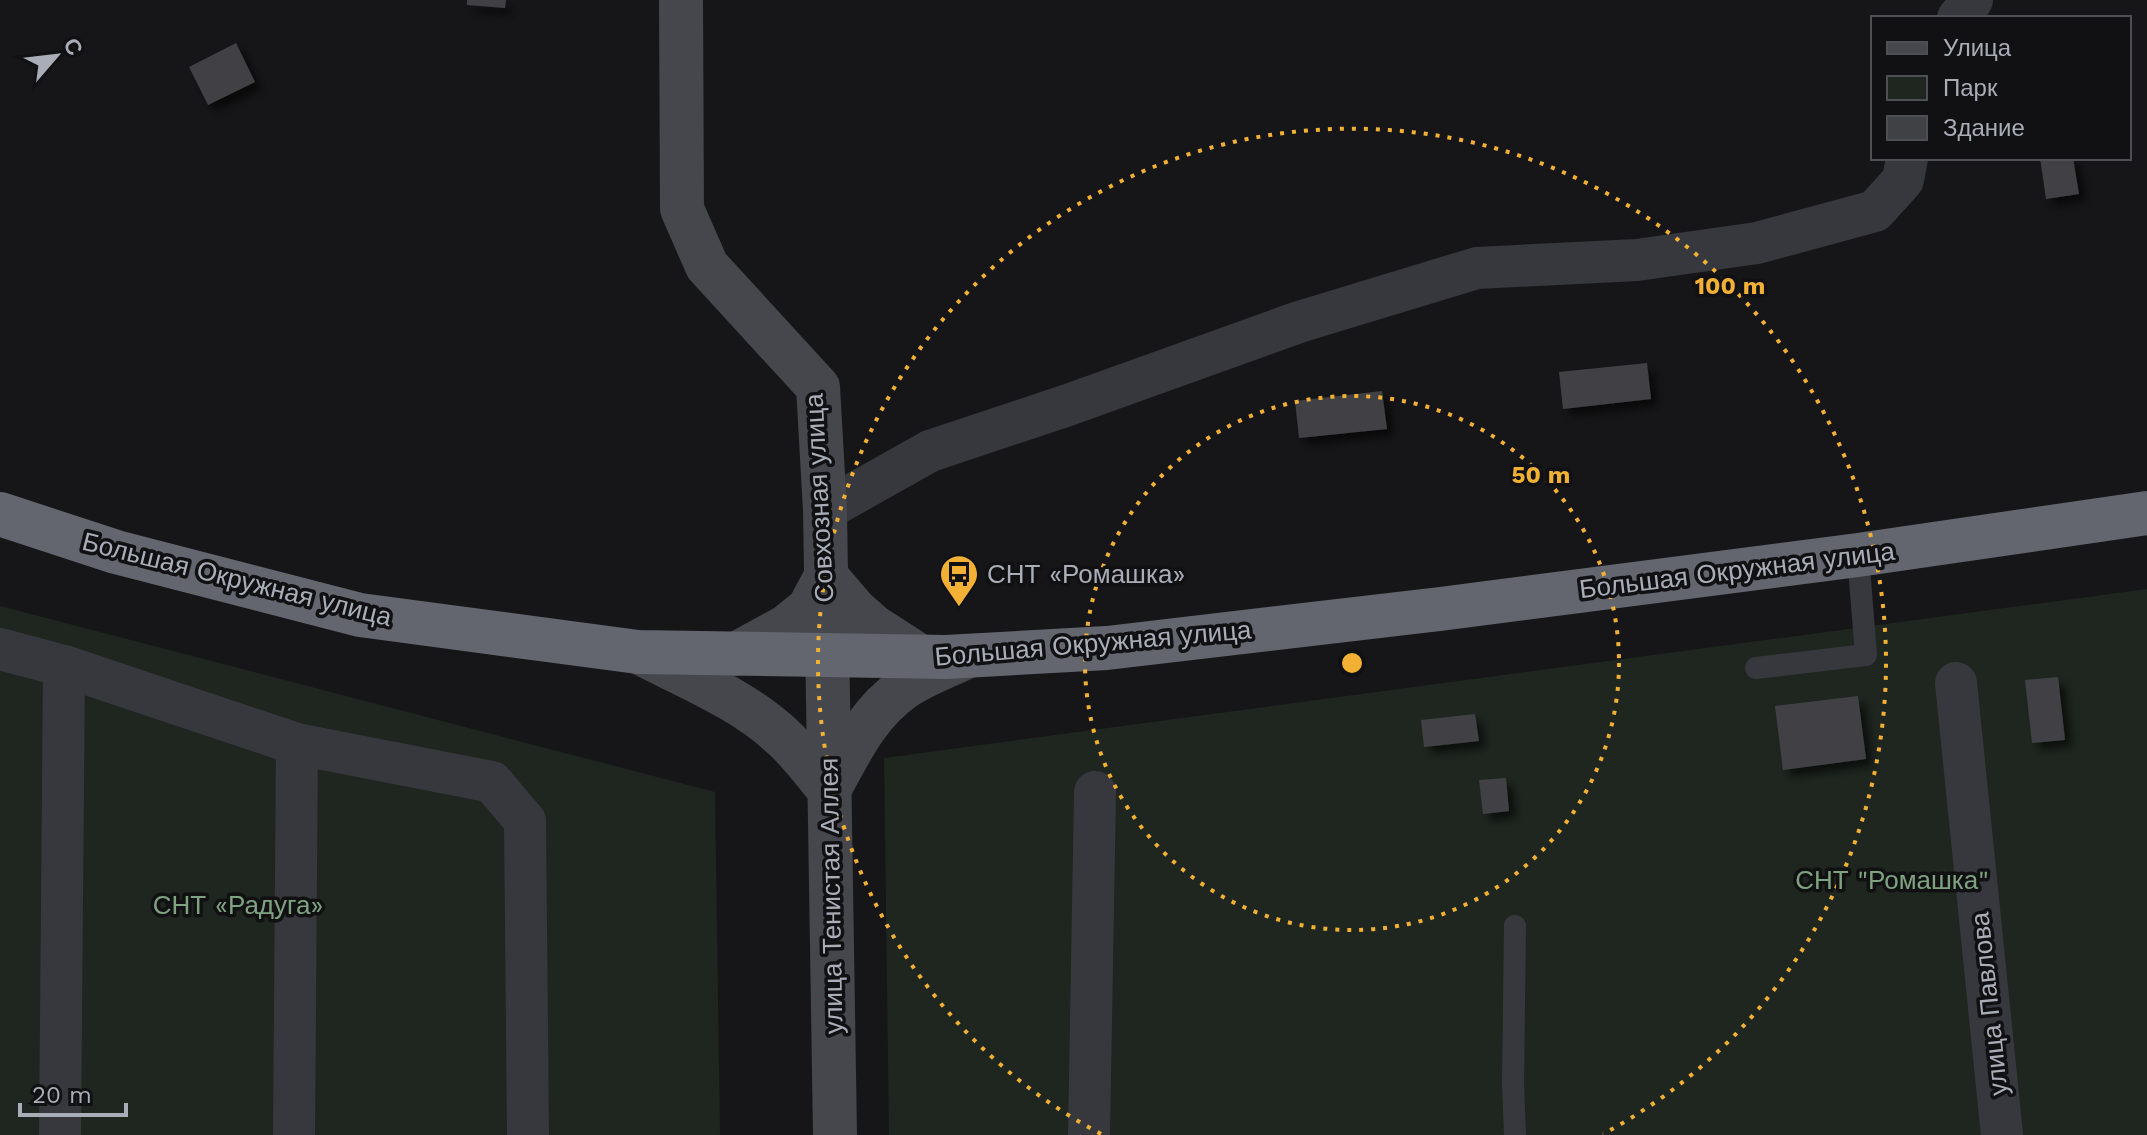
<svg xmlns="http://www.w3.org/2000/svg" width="2147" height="1135" viewBox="0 0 2147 1135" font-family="'Work Sans',sans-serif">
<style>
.green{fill:#1e261f}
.building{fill:#404145;filter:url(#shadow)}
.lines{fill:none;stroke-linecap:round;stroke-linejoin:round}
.lane{stroke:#37383d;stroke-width:22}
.street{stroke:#37383d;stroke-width:42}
.secondary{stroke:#45474d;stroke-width:44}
.highway{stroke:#63666e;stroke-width:44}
.ring{fill:none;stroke:#f2b134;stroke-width:4;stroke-dasharray:4 8}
.labels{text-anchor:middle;stroke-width:7;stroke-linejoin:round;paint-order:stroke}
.street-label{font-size:26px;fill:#a8adb8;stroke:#111113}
.poi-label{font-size:26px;fill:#a8adb8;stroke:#111113;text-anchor:start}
.park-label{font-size:26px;fill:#7fa381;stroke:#111113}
.centre{fill:#f2b134;stroke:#111113;stroke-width:4}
.ring-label{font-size:24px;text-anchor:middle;font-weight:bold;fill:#f2b134;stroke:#111113;stroke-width:7;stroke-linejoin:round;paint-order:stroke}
</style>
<defs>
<filter id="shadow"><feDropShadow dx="7" dy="7" stdDeviation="4" flood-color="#0009"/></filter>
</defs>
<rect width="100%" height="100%" fill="#161618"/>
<!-- green -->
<g class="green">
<polygon points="2147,589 2147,1135 889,1135 884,758"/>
<polygon points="0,606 715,792 720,1135 0,1135"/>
</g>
<!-- building -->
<g class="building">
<polygon points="467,0 506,0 505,8 467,5"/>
<polygon points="236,43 255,82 208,105 189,67"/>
<polygon points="2040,158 2073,158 2079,194 2046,199"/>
<polygon points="1647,363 1651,399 1563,409 1559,372"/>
<polygon points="1382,391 1387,429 1299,438 1295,401"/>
<polygon points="2058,677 2065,740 2032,743 2025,680"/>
<polygon points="1858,696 1866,759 1783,770 1775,706"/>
<polygon points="1475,714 1479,741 1424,747 1421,720"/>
<polygon points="1506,778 1509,811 1483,814 1479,780"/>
</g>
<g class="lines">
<!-- lane -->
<g class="lane">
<polyline points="1756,668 1866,655 1858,555"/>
<polyline points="1515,1135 1513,1084 1515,926"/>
</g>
<!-- street -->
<g class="street">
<polyline points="1958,18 1972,0"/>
<polyline points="825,510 930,451 1068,405 1299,322 1477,268 1637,260 1757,243 1875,211 1903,180 1907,158"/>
<polyline points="0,649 64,666 297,744 492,782 525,821 528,1135"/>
<polyline points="1956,683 2002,1135"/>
<polyline points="60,1135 64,666"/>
<polyline points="294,1135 297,744"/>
<polyline points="1089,1135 1095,792"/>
</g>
<!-- secondary -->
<g class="secondary">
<polyline points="681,0 682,209 707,266 818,387 825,510 835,1135"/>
<polyline points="826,576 855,610 873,626 921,657"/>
<path d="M638 652C689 678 747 701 788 742 803 757 816 774 829 790"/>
<polyline points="736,654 787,626 809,608 826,576"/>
<path d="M830 788C851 750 868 713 904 688 923 675 946 667 966 657"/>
</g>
<!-- highway -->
<polyline class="highway" points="0,514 116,552 360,615 638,652 946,657 1107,648 1440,609 1858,555 2147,513"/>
</g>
<!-- distance rings -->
<g class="ring">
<circle cx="1352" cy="663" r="267"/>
<path d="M1101 1134A534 534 0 1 1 1603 1134"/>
</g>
<!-- icons -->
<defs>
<symbol id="bus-pin" viewBox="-11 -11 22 30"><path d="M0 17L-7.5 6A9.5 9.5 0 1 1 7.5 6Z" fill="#f2b134" stroke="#111113"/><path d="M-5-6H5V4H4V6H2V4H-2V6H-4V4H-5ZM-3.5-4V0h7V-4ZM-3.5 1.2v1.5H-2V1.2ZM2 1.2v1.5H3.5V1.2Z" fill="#111"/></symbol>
</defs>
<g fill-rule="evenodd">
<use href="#bus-pin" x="937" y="552" width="44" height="60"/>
</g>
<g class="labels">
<!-- street labels -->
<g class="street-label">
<text transform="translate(819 498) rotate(-93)" y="9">Совхозная улица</text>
<text transform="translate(1737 570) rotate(-7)" y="9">Большая Окружная улица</text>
<text transform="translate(237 579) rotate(14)" y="9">Большая Окружная улица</text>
<text transform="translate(1093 643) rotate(-5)" y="9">Большая Окружная улица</text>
<text transform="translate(831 896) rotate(-91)" y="9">улица Тенистая Аллея</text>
<text transform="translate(1989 1004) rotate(-96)" y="9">улица Павлова</text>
</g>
<!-- poi labels -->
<g class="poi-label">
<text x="987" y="583">СНТ «Ромашка»</text>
</g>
<!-- park labels -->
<g class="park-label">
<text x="1892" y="889">СНТ "Ромашка"</text>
<text x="238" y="914">СНТ «Радуга»</text>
</g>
</g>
<circle cx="1352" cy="663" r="12" class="centre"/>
<g class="ring-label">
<text x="1730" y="294">100 m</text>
<text x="1541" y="483">50 m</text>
</g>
<!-- legend -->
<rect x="1871" y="16" width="260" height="144" fill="#111113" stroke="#4d4f55" stroke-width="2"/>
<rect x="1887" y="42" width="40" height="12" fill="#45474d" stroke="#4d4f55" stroke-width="2"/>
<text x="1943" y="56" font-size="24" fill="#a8adb8">Улица</text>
<rect x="1887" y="76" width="40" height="24" fill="#1e261f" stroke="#4d4f55" stroke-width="2"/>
<text x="1943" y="96" font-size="24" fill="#a8adb8">Парк</text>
<rect x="1887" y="116" width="40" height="24" fill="#404145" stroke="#4d4f55" stroke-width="2"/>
<text x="1943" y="136" font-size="24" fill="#a8adb8">Здание</text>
<!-- north arrow -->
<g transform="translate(56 56) rotate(62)" stroke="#111113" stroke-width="6" paint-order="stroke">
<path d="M0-6L14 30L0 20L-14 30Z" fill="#a8adb8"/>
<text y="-12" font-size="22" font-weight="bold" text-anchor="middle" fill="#a8adb8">С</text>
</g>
<!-- scale -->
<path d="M20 1103v12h106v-12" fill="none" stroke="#a8adb8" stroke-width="4"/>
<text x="32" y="1103" font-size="24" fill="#a8adb8" stroke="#111113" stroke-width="6" paint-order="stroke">20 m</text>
</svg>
